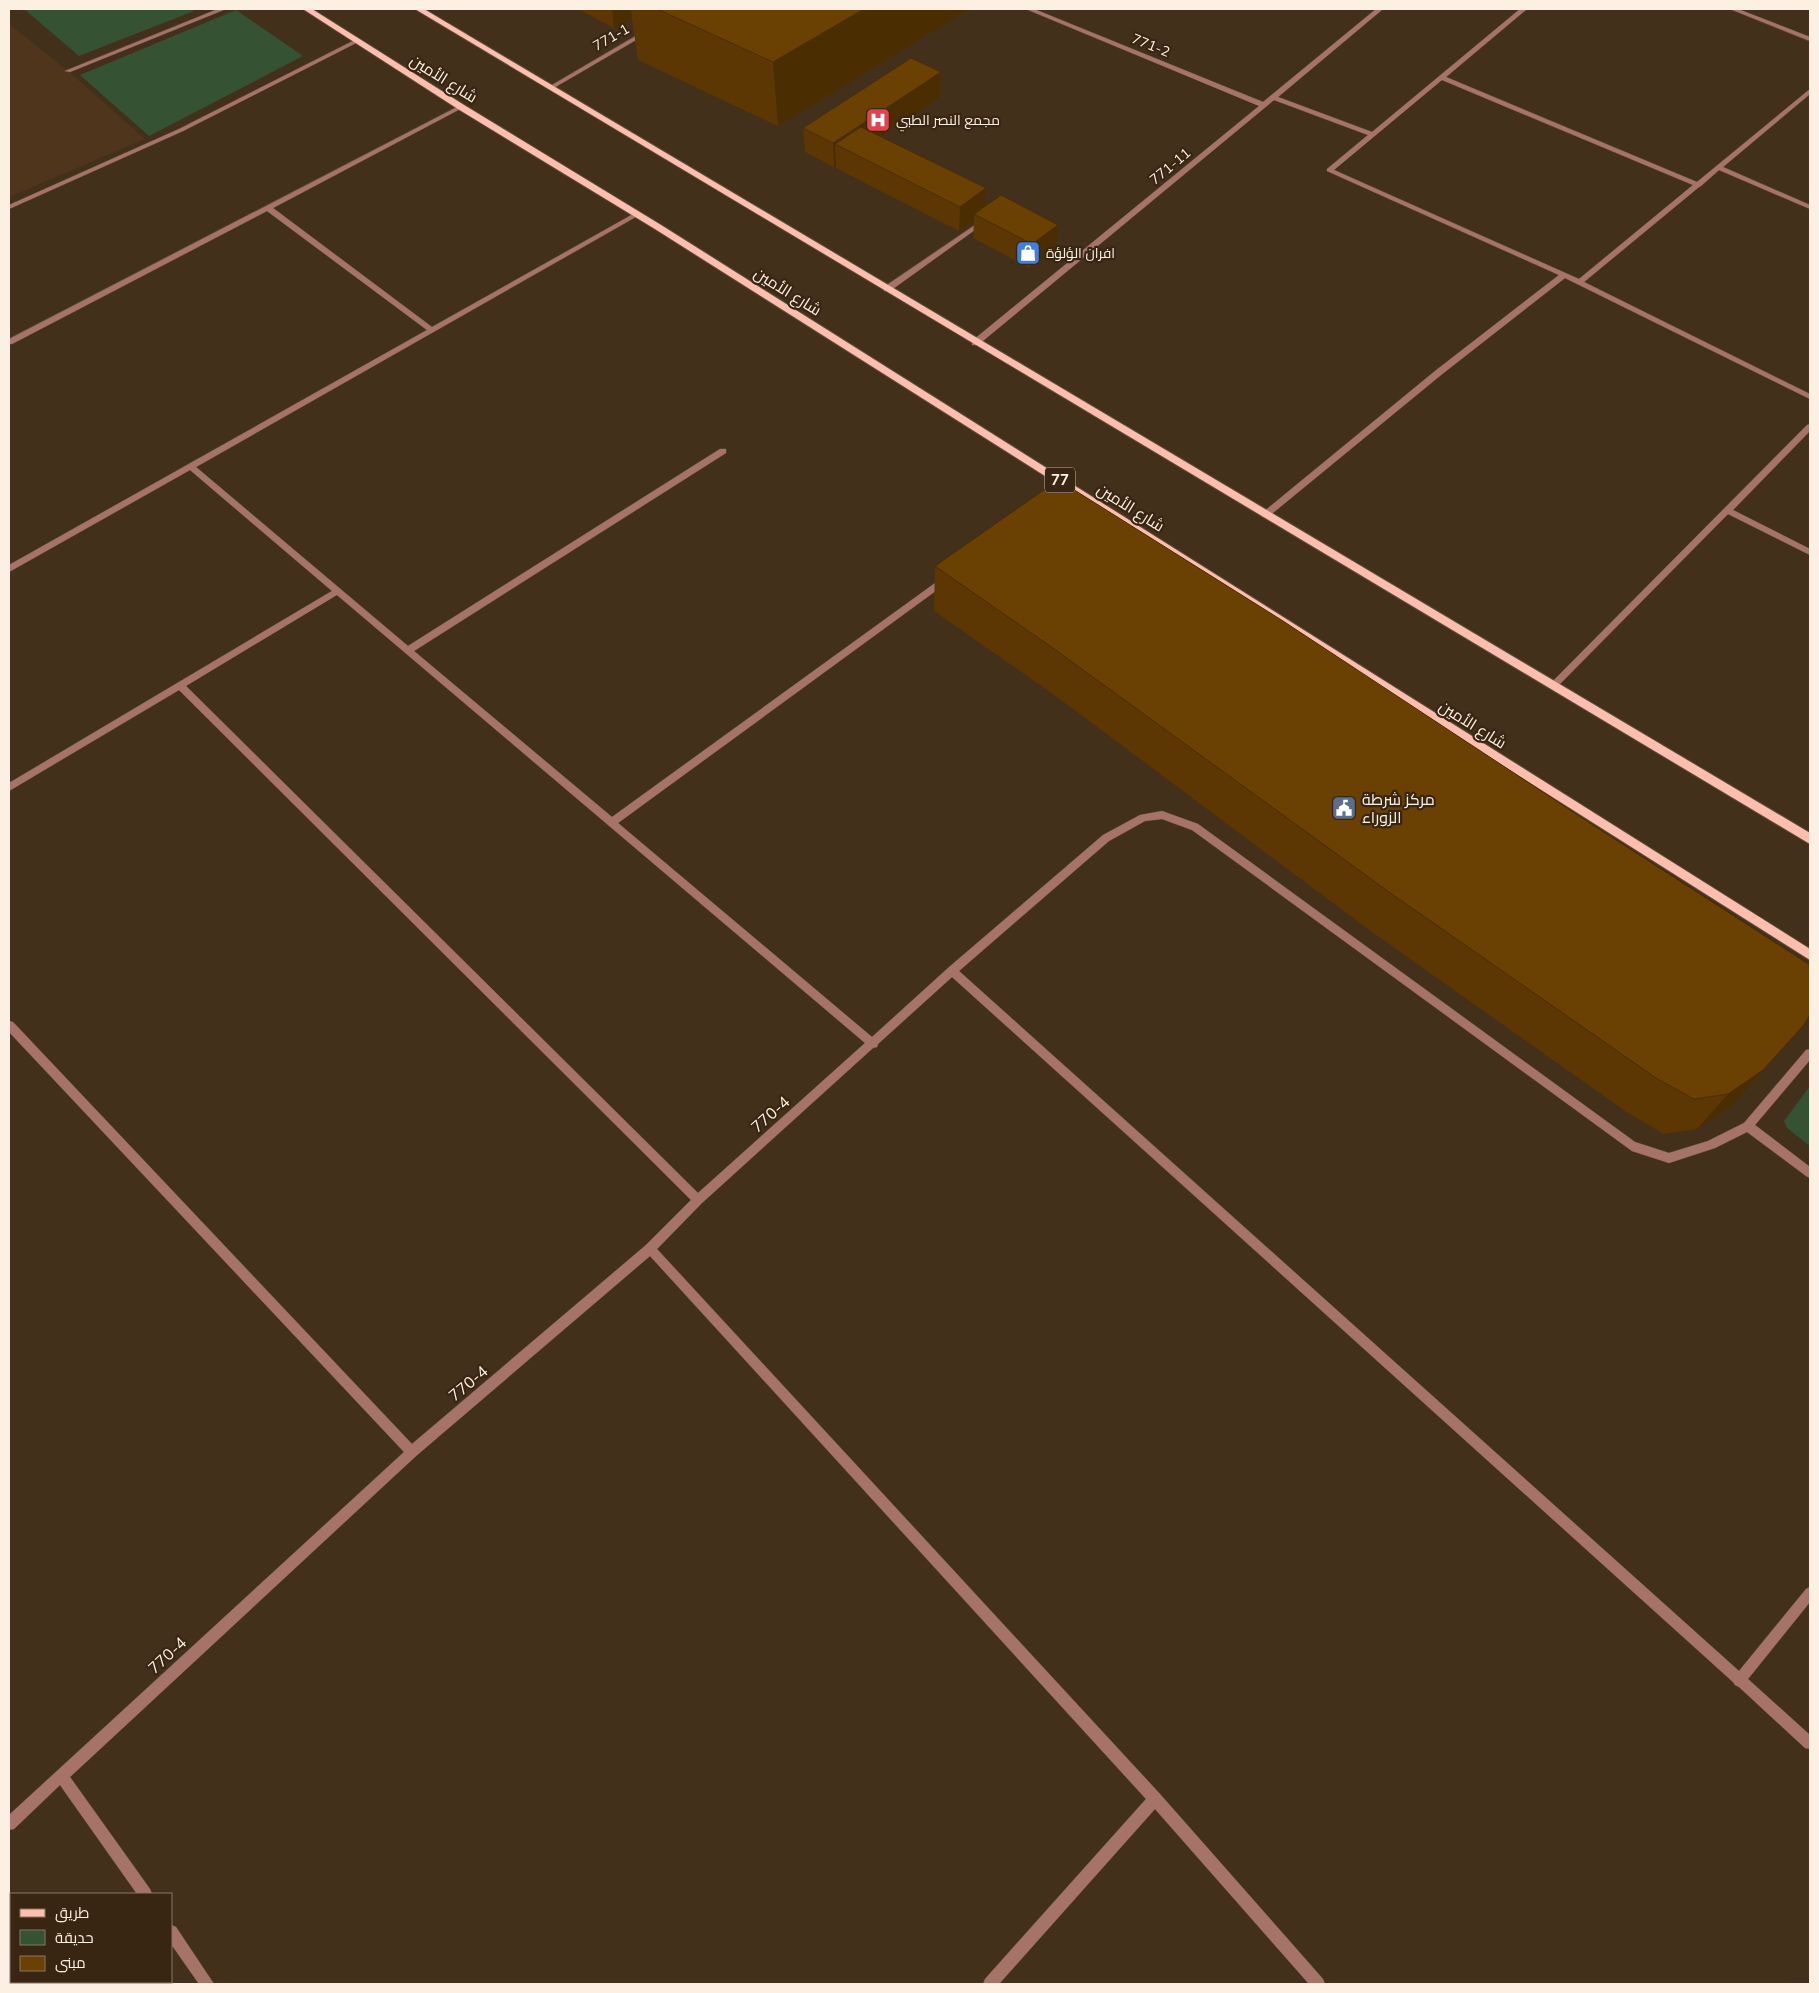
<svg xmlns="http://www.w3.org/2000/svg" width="1819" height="1993" viewBox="0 0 1819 1993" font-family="'Nunito Sans',Cairo,sans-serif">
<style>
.built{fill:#4e351b}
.green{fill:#355233}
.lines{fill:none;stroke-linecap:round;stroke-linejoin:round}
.service-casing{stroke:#614f3b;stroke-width:1}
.minor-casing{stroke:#614f3b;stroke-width:1}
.primary-casing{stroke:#614f3b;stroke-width:2}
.service{fill:#a67368;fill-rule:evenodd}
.minor{fill:#a67368;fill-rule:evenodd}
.primary{fill:#fdbdaf;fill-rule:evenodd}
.wall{fill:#5c3703}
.shaded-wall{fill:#4b2d02}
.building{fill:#6b4003;stroke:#4b2d02}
.labels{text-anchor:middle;stroke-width:4.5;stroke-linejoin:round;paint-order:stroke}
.far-street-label{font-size:14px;fill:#fcf0e3;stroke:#392612}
.far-poi-label{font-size:14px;fill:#fcf0e3;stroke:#392612;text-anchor:start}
.shield{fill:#392612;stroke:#c2b3a4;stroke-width:1}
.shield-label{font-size:15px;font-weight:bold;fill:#fcf0e3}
.street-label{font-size:16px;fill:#fcf0e3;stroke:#392612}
.poi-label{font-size:16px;fill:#fcf0e3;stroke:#392612;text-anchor:start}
</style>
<rect width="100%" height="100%" fill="#43301b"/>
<!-- built -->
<polygon class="built" points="9,24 68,71 145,139 9,197"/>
<!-- green -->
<g class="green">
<polygon points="24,9 191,9 194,11 79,56"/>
<polygon points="236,10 303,56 149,136 80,75"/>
<polygon points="1810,1086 1810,1146 1787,1128 1784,1121"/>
</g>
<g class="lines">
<defs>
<g id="service">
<polygon points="218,9 226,9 70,72 65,71"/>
<polygon points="984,219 988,221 986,222 890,291 884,291 884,287"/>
</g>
<g id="minor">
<path d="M1026 9H1034L1263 102 1376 9H1383L1278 97 1372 132 1520 9H1527L1446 77 1697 182 1810 89V94L1723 167 1810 205V209L1719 170 1701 186 1699 187 1584 282 1810 394V399L1565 278 1441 375 1268 517H1262V513L1435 371 1559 275 1327 171V169L1368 135 1274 100 978 345H972V341L1259 106ZM1442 80 1693 185 1579 279 1334 170Z"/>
<polygon points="1730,9 1738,9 1810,37 1810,41"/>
<polygon points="646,30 649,32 648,33 552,89 547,88"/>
<polygon points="355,40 360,41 183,131 9,209 9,205 179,129"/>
<path d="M459 106 464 107 273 208 432 327 635 213 641 214 196 467 408 646 720 449H726V453L414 651 612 817 942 578H948V582L618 823 872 1037 948 968 1103 835 1140 815 1162 811 1198 824 1635 1142 1669 1153 1708 1141 1744 1123 1806 1050 1810 1049V1060L1755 1125 1810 1167V1178L1806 1176 1747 1132 1715 1148 1669 1163 1632 1151 1192 830 1162 819 1145 821 1109 841 959 971 1739 1671 1806 1589 1810 1587V1602L1748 1679 1810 1735V1749L1805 1748 1739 1687 1735 1685 1733 1682 952 977 878 1044 877 1047 873 1048 702 1203 657 1249 1160 1794 1323 1979 1325 1984H1309L1155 1809 999 1984H983L985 1979 1146 1799 650 1256 416 1456 70 1777 150 1889 152 1894H137L60 1785 14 1829 9 1830V1815L404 1452 9 1032V1021L13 1022 412 1444 646 1245 691 1200 179 690 9 791V783L332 591 190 470 9 572V565L427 330 267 211 12 344H9V339ZM337 595 865 1043 698 1193 186 686Z"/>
<polygon points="1810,424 1810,431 1733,510 1810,549 1810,555 1728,514 1556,688 1550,688 1549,686 1550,684 1807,425"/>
<polygon points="171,1925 176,1927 214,1984 199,1984 171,1944"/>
</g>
<g id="primary">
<polygon points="303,9 312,9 464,105 661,225 1810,949 1810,960 655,229 458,109"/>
<polygon points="415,9 424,9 1810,833 1810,844"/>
</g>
</defs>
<!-- service casing -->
<use href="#service" class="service-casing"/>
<!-- minor casing -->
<use href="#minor" class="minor-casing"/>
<!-- primary casing -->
<use href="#primary" class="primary-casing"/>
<!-- service -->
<use href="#service" class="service"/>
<!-- minor -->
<use href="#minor" class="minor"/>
<!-- primary -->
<use href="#primary" class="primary"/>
</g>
<!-- wall -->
<g class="wall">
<polygon points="578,9 969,9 778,126 638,60 632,19 614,28"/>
<polygon points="941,72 940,97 881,136 985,206 1056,249 1030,268 973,238 974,221 959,231 836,168 836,166 834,167 805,152 803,128"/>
<polygon points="935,566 1599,829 1810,965 1731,1106 1697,1129 1664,1134 1628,1113 1372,932 1053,694 934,611"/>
</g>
<!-- shaded-wall -->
<g class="shaded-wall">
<polygon points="612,9 631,9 632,19 614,28"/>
<polygon points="864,9 969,9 778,126 773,62"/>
<polygon points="941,72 940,97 854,154 835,144 836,166 834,167 833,143"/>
<polygon points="986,188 985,213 974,214 974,221 959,231 960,207"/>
<polygon points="1058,225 1056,249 1030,268 1032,244"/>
<polygon points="1803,1026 1731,1106 1697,1129 1728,1094"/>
</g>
<!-- building -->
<g class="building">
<polygon points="657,9 864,9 773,62"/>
<polygon points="911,58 941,72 833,143 803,128"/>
<polygon points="861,127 986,188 960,207 835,144"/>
<polygon points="1001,195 1058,225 1032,244 974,214"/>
<polygon points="1054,483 1068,486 1283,621 1599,829 1810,965 1810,1015 1803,1026 1763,1070 1728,1094 1694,1099 1656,1078 1389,892 1057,651 935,566"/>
</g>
<!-- icons -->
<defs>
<symbol id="hospital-square" viewBox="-11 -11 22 22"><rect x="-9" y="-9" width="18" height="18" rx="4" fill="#e0444e" stroke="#392612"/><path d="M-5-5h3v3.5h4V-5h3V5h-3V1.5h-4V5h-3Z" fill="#fff"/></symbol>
<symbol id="shop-square" viewBox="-11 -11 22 22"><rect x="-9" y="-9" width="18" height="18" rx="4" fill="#3f7fe0" stroke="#392612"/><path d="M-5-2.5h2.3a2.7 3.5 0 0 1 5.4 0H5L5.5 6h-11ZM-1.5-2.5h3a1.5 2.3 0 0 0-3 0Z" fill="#fff"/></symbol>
<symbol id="civic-square" viewBox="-11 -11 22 22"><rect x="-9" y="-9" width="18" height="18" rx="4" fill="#5c6f8a" stroke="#392612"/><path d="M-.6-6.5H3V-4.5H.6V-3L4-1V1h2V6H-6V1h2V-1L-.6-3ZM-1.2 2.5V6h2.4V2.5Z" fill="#fff"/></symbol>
</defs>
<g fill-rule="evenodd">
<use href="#hospital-square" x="864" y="106" width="28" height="28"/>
<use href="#shop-square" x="1014" y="239" width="28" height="28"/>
<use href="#civic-square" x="1330" y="794" width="28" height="28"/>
</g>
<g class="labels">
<!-- far-street labels -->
<g class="far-street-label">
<text transform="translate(611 37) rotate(-30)" y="5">771-1</text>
<text transform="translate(1151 45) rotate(22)" y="5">771-2</text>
<text transform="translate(1170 166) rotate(-40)" y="5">771-11</text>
</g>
<!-- far-poi labels -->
<g class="far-poi-label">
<text x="896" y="125">مجمع النصر الطبي</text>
<text x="1046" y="258">افران الؤلؤة</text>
</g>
<!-- shield labels -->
<rect class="shield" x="1045" y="467.5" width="30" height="25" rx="4"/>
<g class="shield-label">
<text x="1060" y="485">77</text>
</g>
<!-- street labels -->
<g class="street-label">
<text transform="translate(444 78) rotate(32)" y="6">شارع الأمين</text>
<text transform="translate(788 291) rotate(32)" y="6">شارع الأمين</text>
<text transform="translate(1131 507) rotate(32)" y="6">شارع الأمين</text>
<text transform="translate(1473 724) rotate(32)" y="6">شارع الأمين</text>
<text transform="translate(770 1114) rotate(-42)" y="6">770-4</text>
<text transform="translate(468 1383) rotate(-40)" y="6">770-4</text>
<text transform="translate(167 1655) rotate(-43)" y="6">770-4</text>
</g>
<!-- poi labels -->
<g class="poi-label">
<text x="1362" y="805">مركز شرطة<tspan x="1362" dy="18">الزوراء</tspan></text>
</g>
</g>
<!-- border -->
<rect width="1819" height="1993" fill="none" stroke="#fcf0e3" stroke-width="20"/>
<!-- legend -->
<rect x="10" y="1893" width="162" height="90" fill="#392612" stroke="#877766"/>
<rect x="20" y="1909" width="25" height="8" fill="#fdbdaf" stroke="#877766"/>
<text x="55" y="1918" font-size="15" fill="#fcf0e3">طريق</text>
<rect x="20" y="1930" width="25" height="15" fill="#355233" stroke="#877766"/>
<text x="55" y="1943" font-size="15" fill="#fcf0e3">حديقة</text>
<rect x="20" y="1956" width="25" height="15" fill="#6b4003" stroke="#877766"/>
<text x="55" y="1968" font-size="15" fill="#fcf0e3">مبنى</text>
</svg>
